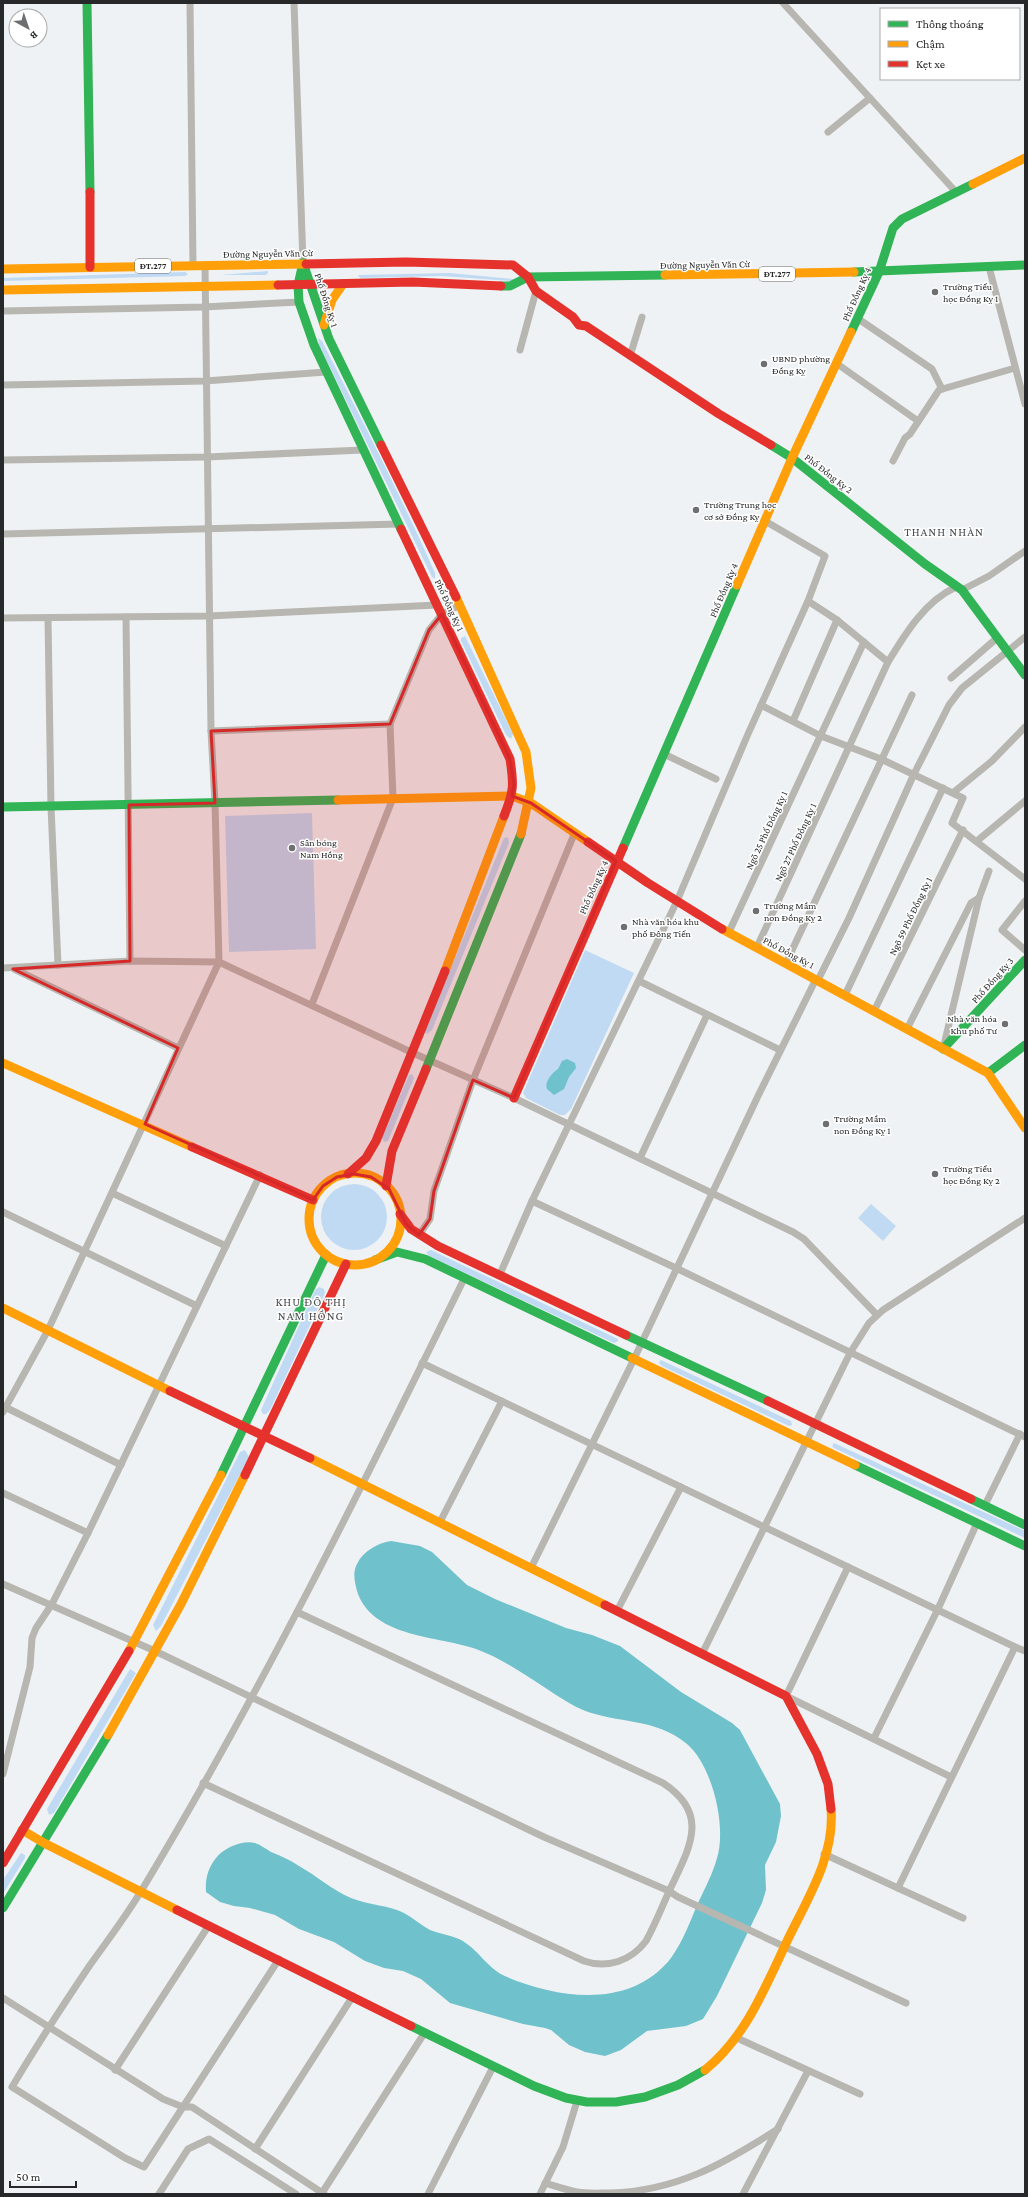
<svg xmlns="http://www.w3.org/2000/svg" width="1028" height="2197" viewBox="0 0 1028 2197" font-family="'Crimson Pro',serif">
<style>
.green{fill:#c0daf3}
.water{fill:#6fc2cb}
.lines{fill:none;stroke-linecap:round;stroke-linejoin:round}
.street{stroke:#b8b6b0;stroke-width:7}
.fast{stroke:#30b455;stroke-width:9}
.slow{stroke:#ff9f0a;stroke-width:9}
.jam{stroke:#e5322d;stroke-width:9}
.marked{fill:#d62828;fill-opacity:0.2;stroke:#d62828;stroke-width:3;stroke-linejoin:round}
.poi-dot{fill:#6d6f71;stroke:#fff;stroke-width:1.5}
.labels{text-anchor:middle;stroke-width:3;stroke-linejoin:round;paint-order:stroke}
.shield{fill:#fff;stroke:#68686a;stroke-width:1}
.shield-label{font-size:9px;font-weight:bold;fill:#27282a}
.street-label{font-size:10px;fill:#27282a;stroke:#fff}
.poi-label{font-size:10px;fill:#27282a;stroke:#fff;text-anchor:start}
.quarter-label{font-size:12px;letter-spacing:1px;fill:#484b4d;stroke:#fff}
</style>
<rect width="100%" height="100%" fill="#eff2f4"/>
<!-- green -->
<g class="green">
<polygon points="268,271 268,273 266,275 221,275"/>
<polygon points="185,272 188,274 185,276 3,281 3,278"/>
<polygon points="450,273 514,279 511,281 442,276 360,278 358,275"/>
<path d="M318 338 322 341C361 418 400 494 435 573V579L432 577 319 345Z"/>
<polygon points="465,636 513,734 511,739 506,735 461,641 461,638"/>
<polygon points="312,813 316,949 229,952 225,816"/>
<polygon points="508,837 509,843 432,1030 427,1034 425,1032 504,838"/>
<polygon points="585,950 634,973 571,1109 565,1115 560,1115 526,1098 523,1093"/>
<polygon points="412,1074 414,1078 388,1141 384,1142 382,1138 409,1075"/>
<circle cx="354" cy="1217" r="33"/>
<polygon points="871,1204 896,1226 883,1241 858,1218"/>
<polygon points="431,1250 618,1339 618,1341 614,1343 429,1256 426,1252"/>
<polygon points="319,1287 324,1289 325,1293 270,1410 266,1414 263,1414 261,1410 315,1290"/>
<polygon points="661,1360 791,1421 792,1425 789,1426 662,1366 659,1363"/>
<polygon points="834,1443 1025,1531 1025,1538 834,1448 832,1446"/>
<polygon points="245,1450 249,1457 161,1626 156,1631 153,1625 240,1452"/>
<polygon points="130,1669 136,1673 54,1813 49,1815 47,1809"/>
<polygon points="21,1853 25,1855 25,1858 3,1894 3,1880"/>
</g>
<!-- water -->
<g class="water">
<path d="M567 1059 575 1063 576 1068 569 1077 564 1089 554 1095 547 1089C544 1082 552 1073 558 1069L562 1061Z"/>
<path d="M391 1541 420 1546 432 1552 467 1585 495 1599 566 1628 592 1635 620 1646 681 1692 732 1723 740 1730 780 1804 781 1816 776 1842 765 1865 766 1890 762 1903 717 1996 703 2019 686 2026 647 2031 621 2050 605 2056 585 2052 569 2045 551 2030 545 2028 523 2024 450 2003 421 1979 403 1971 384 1968 365 1961 334 1942 299 1929 275 1915 250 1908 234 1906 220 1902 206 1892C205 1879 208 1868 216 1858 224 1848 242 1840 255 1843 261 1845 266 1849 271 1852 281 1856 290 1860 299 1866 317 1876 332 1890 351 1898 368 1905 388 1905 404 1913 413 1918 421 1925 430 1930 440 1934 450 1935 459 1939 478 1948 487 1969 507 1977 560 1999 631 2009 671 1958 683 1941 690 1922 698 1903 705 1888 713 1873 717 1858 727 1826 712 1765 687 1744 654 1717 618 1724 583 1710 573 1706 565 1700 556 1695 531 1679 504 1659 476 1649 439 1636 375 1638 358 1594 355 1584 352 1573 357 1564 363 1551 378 1543 391 1541Z"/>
</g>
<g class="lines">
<!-- street -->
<g class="street">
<polyline points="190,3 193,265"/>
<polyline points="294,3 303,263"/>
<polyline points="783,3 956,192"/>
<polyline points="828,132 870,98"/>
<polyline points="989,267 1025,404"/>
<polyline points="3,311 204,307 299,302"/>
<polyline points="857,318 932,369 942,389"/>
<polyline points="520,350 536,291"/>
<polyline points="630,356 642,317"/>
<polyline points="836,363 918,421"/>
<polyline points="3,385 205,381 326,372"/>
<polyline points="3,460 207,457 362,450"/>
<polyline points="893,461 905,438 910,434 939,390 1015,368"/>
<polyline points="3,534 399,524"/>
<polyline points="962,590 989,576 1025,551"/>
<polyline points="808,601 837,620 888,662"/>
<polyline points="126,617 130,961"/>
<polyline points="3,618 209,616 437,605"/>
<polyline points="48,618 51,807 58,965"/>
<polyline points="951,678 997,638"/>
<polyline points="761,705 821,736 881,759 963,798 952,823 1025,879"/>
<polyline points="793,721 837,620"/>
<polyline points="211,731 390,724"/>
<polyline points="664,754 716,779"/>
<polyline points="954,792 992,761 1025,727"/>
<polyline points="977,841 1025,801"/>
<polyline points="1025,901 1002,930 1025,950"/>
<polyline points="729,932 864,642"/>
<path d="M757 947 888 662C905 634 925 601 956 587"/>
<polyline points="786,963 912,695"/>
<polyline points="3,968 130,961 219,962 413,1053 514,1098 793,1232 804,1239 877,1315"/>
<polyline points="14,969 178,1048"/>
<polyline points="818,980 849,918 914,774 949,705 962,688 1025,637"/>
<polyline points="639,981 780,1050"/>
<polyline points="845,995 943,788"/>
<polyline points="312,1004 393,798 390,724 429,630 442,614 460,605"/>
<polyline points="874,1011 963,830"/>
<polyline points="907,1029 971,903 979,898"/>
<polyline points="943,1049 979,898 989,871"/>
<polyline points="640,1158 707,1015"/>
<polyline points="112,1193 226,1246"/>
<polyline points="532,1201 678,1269 1025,1437"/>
<polyline points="3,1212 197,1306"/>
<polyline points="419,1235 430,1219 434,1191 473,1080 575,832"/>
<polyline points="500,1274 532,1201 677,901 748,734 808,601 825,556 765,521"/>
<polyline points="422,1363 1015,1647"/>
<polyline points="3,1406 121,1465"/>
<polyline points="3,1412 48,1330 219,962 215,803 211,731 205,265"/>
<polyline points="3,1493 88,1533"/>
<polyline points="985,1505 1020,1434"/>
<polyline points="440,1522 502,1401"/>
<polyline points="848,1567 786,1696 951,1777"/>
<polyline points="531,1568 634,1359 758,1096 816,979"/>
<polyline points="3,1584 155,1651 544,1837 669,1891 678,1897 906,2003"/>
<polyline points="617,1611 681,1487"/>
<polyline points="703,1652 850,1353 869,1323 883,1310 1025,1218"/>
<polyline points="874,1738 938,1609 977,1523"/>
<polyline points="3,1774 30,1667 32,1638 36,1628 52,1604 88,1533 260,1175"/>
<path d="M203 1783 584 1961C607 1969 631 1961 646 1941 656 1923 663 1904 672 1885 691 1845 709 1813 663 1783L297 1612"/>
<polyline points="824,1854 963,1918"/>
<polyline points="898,1888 1015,1647 1025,1651"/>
<path d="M279 1959 144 2167 125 2158 12 2087C37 2045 63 2005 90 1965 108 1940 127 1915 143 1888 261 1692 363 1485 464 1279"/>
<polyline points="3,1998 163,2099 183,2107 192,2107 324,2194"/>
<polyline points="737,2038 860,2094"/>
<polyline points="115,2070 209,1925"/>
<polyline points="255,2149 353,1996"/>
<path d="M545 2183C555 2186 566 2190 577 2192 588 2194 600 2193 610 2193 677 2191 723 2164 778 2129"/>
<polyline points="322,2193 425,2032"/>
<polyline points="159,2194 188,2149 209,2139 296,2194"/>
<polyline points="428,2194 493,2067"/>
<polyline points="540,2194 563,2147 577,2101"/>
<polyline points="743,2194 808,2071"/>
</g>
<!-- fast -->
<g class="fast">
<polyline points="87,3 90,192"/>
<polyline points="303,263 329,339 381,445"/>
<polyline points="303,263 298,285 299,302 314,345 401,529"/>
<polyline points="854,272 1025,265"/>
<polyline points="501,286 510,286 528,277 665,275"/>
<polyline points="851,332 879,272 893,228 902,219 973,184"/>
<polyline points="771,445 792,458 925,564 962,590 1025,675"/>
<polyline points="3,807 338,800"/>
<polyline points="623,848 737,585"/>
<polyline points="943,1049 1025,960"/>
<polyline points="426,1069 521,834"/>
<polyline points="988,1073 1025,1045"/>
<polyline points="375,1260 397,1252 425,1259 632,1358"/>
<polyline points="626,1335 768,1401"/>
<polyline points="855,1465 1025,1546"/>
<polyline points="221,1475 326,1255"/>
<polyline points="971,1499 1025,1525"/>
<polyline points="3,1908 108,1735"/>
<polyline points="411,2026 534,2086 566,2098 587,2102 616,2102 645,2097 678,2085 705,2070"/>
</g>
<!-- slow -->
<g class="slow">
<polyline points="973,184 1025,158"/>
<polyline points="3,269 306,264"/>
<polyline points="665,275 854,272"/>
<polyline points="3,290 278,285"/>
<polyline points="324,325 332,300 343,284"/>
<polyline points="737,585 792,458 851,332"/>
<polyline points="456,597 526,752 531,788 521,834"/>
<polyline points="338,800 512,796 531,803 588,842"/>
<polyline points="722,929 988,1073 1025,1128"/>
<polyline points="445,971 504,816"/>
<polyline points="3,1063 192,1147"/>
<circle cx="355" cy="1219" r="46"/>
<polyline points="3,1308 170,1391"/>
<polyline points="632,1358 855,1465"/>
<polyline points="310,1458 605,1605"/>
<polyline points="129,1651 221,1475"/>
<polyline points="108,1735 181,1604 245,1475"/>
<polyline points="22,1830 44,1843 177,1910"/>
<path d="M705 2070C747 2036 766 1985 789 1937 808 1898 835 1855 831 1809"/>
</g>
<!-- jam -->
<g class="jam">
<polyline points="90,192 90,267"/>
<polyline points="306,264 406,262 513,265 528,277"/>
<polyline points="528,277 536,291 573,317 579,325 586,326 719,414 771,445"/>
<polyline points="278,285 413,282 501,286"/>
<polyline points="381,445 456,597"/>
<path d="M401 529 510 759C514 785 514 791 504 816"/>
<polyline points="588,842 648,883 722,929"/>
<polyline points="514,1098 623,848"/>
<polyline points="192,1147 313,1200"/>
<polyline points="348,1174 366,1158 376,1141 445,971"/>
<polyline points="386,1186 392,1151 426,1069"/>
<polyline points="400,1214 411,1229 438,1246 626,1335"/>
<polyline points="170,1391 310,1458"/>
<polyline points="768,1401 971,1499"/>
<polyline points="245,1475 346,1264"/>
<polyline points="605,1605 786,1696 817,1754 828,1784 831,1809"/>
<polyline points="3,1863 129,1651"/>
<polyline points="177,1910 411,2026"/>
</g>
</g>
<!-- marked area -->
<path class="marked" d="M442 614 510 759 514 784 512 796 531 803 616 861 514 1098 473 1080 434 1191 430 1219 419 1235 406 1224 389 1189 371 1177 354 1174 337 1177 323 1186 313 1200 145 1124 178 1048 13 969 130 961 129 805 215 803 211 731 390 724 429 630Z"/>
<!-- markers -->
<g class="poi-dot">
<circle cx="935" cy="292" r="4"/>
<circle cx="764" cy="364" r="4"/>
<circle cx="696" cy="510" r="4"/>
<circle cx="292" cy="848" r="4"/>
<circle cx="756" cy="911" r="4"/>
<circle cx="624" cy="927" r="4"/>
<circle cx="1005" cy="1024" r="4"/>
<circle cx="826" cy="1124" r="4"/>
<circle cx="935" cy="1174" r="4"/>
</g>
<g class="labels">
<!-- shield labels -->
<g class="shield">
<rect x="135" y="259" width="36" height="14" rx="3"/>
<rect x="759" y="267" width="36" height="14" rx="3"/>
</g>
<g class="shield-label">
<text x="153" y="269">ĐT.277</text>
<text x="777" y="277">ĐT.277</text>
</g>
<!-- street labels -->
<g class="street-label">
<text transform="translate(268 253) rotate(-1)" y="4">Đường Nguyễn Văn Cừ</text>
<text transform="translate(705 264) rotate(-1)" y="4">Đường Nguyễn Văn Cừ</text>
<text transform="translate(856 294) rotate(-66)" y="4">Phố Đồng Kỵ 4</text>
<text transform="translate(327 300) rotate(72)" y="4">Phố Đồng Kỵ 1</text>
<text transform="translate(829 473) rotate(38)" y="4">Phố Đồng Kỵ 2</text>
<text transform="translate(723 590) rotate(-67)" y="4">Phố Đồng Kỵ 4</text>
<text transform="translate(450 605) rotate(65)" y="4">Phố Đồng Kỵ 1</text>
<text transform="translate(766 830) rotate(-65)" y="4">Ngõ 25 Phố Đồng Kỵ 1</text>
<text transform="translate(795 842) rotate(-65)" y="4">Ngõ 27 Phố Đồng Kỵ 1</text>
<text transform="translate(593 887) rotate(-66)" y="4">Phố Đồng Kỵ 4</text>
<text transform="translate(910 916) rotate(-64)" y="4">Ngõ 59 Phố Đồng Kỵ 1</text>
<text transform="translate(789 952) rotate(28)" y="4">Phố Đồng Kỵ 1</text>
<text transform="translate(992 980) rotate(-48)" y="4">Phố Đồng Kỵ 3</text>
</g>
<!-- poi labels -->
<g class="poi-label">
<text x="943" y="290">Trường Tiểu<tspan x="943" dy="12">học Đồng Kỵ 1</tspan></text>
<text x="772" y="362">UBND phường<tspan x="772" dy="12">Đồng Kỵ</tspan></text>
<text x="704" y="508">Trường Trung học<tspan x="704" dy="12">cơ sở Đồng Kỵ</tspan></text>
<text x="300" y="846">Sân bóng<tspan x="300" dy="12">Nam Hồng</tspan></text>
<text x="764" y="909">Trường Mầm<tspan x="764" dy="12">non Đồng Kỵ 2</tspan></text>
<text x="632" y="925">Nhà văn hóa khu<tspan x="632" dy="12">phố Đông Tiến</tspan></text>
<text x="997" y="1022" text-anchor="end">Nhà văn hóa<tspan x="997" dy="12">Khu phố Tư</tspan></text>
<text x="834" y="1122">Trường Mầm<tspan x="834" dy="12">non Đồng Kỵ 1</tspan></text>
<text x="943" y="1172">Trường Tiểu<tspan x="943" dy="12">học Đồng Kỵ 2</tspan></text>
</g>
<!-- quarter labels -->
<g class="quarter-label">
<text x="944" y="536">THANH NHÀN</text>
<text x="311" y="1306">KHU ĐÔ THỊ<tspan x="311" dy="14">NAM HỒNG</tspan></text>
</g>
</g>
<!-- border -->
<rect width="1028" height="2197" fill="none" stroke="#27282a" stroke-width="8"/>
<!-- legend -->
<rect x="880" y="8" width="140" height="72" fill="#ffffff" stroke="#a9a9aa"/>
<rect x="888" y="21" width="20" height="6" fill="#30b455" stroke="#a9a9aa"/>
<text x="916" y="28" font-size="12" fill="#27282a">Thông thoáng</text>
<rect x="888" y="41" width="20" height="6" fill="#ff9f0a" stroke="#a9a9aa"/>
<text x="916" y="48" font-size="12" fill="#27282a">Chậm</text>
<rect x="888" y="61" width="20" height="6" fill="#e5322d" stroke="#a9a9aa"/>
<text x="916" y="68" font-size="12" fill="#27282a">Kẹt xe</text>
<!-- north arrow -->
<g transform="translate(28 28) rotate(140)"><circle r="19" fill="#ffffff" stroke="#a9a9aa"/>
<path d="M0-3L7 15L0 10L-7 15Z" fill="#6d6f71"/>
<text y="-6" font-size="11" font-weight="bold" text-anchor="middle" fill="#27282a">B</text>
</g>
<!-- scale -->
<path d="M10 2181v6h66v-6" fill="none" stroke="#27282a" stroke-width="2"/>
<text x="16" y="2181" font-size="12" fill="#27282a" stroke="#ffffff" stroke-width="3" paint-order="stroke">50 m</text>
</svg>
